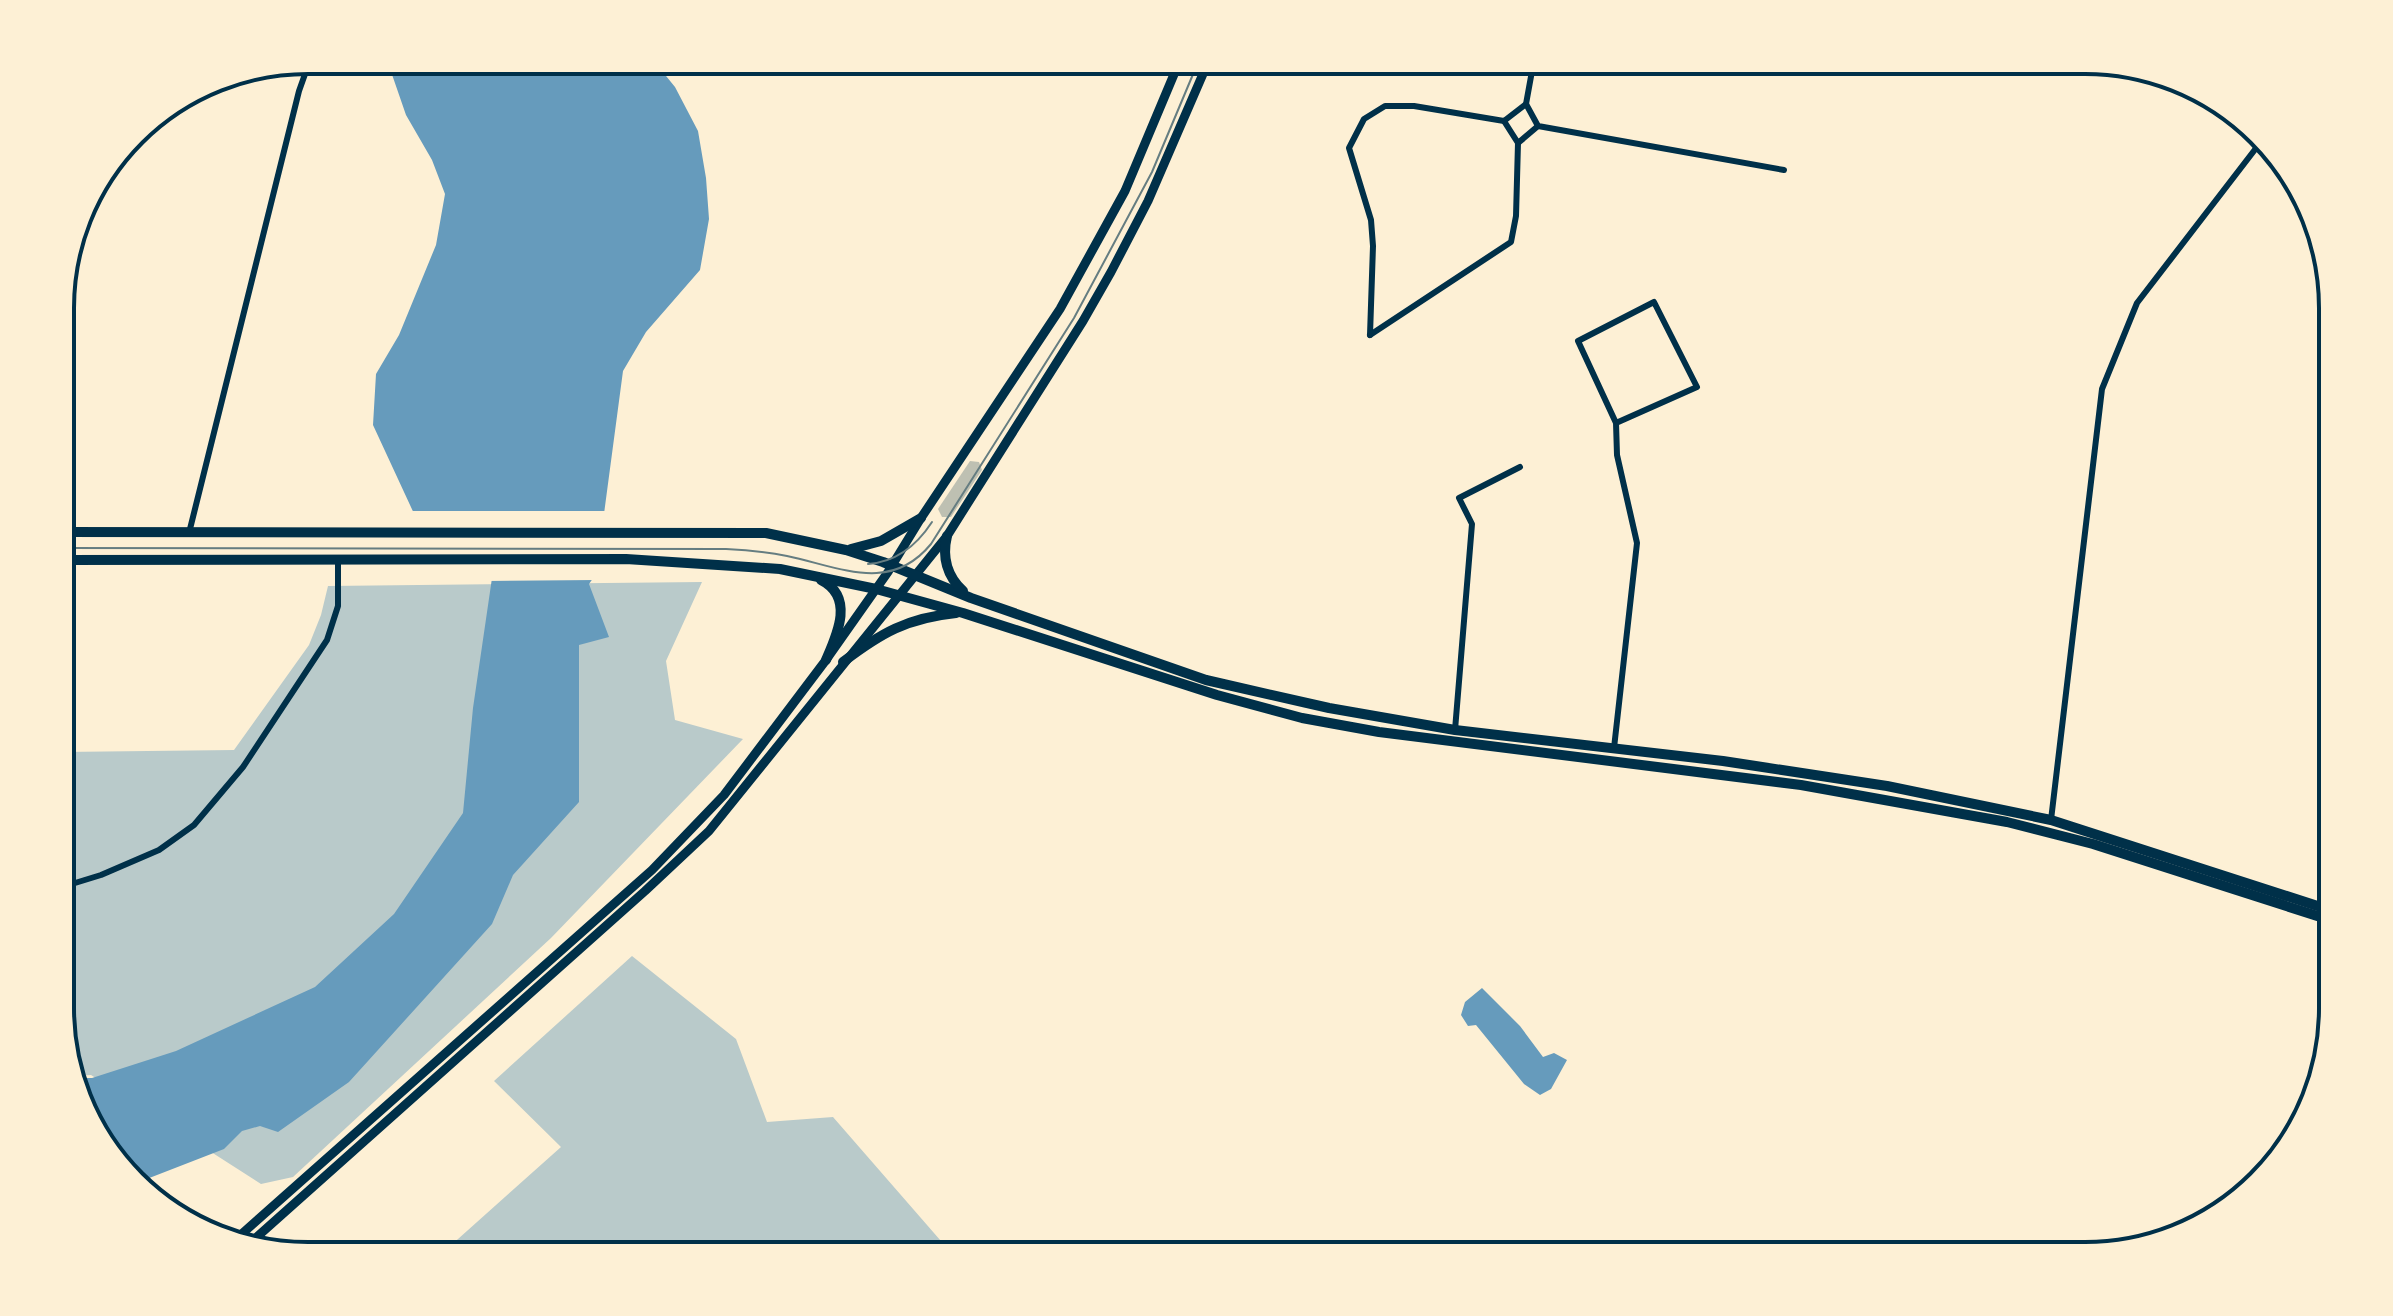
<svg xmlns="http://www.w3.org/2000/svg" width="2393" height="1316" viewBox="0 0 2393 1316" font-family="Lato,sans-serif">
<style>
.green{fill:#b9caca}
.water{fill:#669bbc}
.pier{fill:#fdf0d5}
.building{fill:#bec0b2}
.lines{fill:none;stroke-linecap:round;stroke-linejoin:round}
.minor{stroke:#003049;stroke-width:6}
.secondary{stroke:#003049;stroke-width:9}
.primary{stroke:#003049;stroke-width:10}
.tram{stroke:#657d81;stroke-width:2}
.rim{fill:none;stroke:#003049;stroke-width:4}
</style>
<rect width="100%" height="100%" fill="#fdf0d5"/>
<!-- green -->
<g class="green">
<polygon points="702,582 666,661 675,720 743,739 551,938 293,1177 261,1184 91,1075 76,1076 62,1041 62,752 234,750 309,645 321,615 328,586"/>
<polygon points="632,956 736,1039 767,1122 833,1117 954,1256 439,1256 561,1147 494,1081"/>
</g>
<!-- water -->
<g class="water">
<polygon points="387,60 653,60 675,87 698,131 706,178 709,219 700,270 646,332 623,371 596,574 589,584 609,637 579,645 579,802 513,875 492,924 349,1082 278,1132 260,1126 242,1131 224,1149 139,1182 111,1159 77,1078 92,1078 176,1051 315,987 394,914 463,813 473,708 492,578 429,546 373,425 376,374 399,335 436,245 445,194 432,160 406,115"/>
<polygon points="1482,988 1520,1026 1543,1057 1554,1053 1567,1060 1551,1089 1540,1095 1524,1084 1476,1025 1468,1026 1461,1015 1465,1002"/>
</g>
<!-- pier -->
<polygon class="pier" points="409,511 609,511 600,575 597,580 487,581 426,548"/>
<!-- building -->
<polygon class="building" points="970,461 979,462 982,470 951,517 942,517 938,509"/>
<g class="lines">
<!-- minor -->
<g class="minor">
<polyline points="1534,60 1526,104 1538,126 1784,170"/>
<polyline points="1504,121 1518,143 1538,126"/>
<polyline points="1370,335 1373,246 1371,220 1349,148 1364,119 1385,106 1414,106 1504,121 1526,104"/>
<polyline points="1370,335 1511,242 1516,216 1518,143"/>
<polyline points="189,533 299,91 310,60"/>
<polyline points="1455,730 1472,524 1459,498 1520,467"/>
<polyline points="1614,748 1637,543 1617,455 1616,423 1578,341 1654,302 1697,387 1616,423"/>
<polyline points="2051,820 2102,389 2137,303 2260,143"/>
<polyline points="62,887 101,875 159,850 194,825 243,767 327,640 338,606 338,559"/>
</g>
<!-- secondary -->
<g class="secondary">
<polyline points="236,1239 652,870 724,795 826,660 888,572 921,518 1060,309 1125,191 1180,60"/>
<polyline points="250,1243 645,891 709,831 947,536 1083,321 1111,272 1148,201 1209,60"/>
</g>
<!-- primary -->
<g class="primary">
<polyline points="61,532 766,533 846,550 883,562 971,598 1206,680 1329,708 1455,730 1723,761 1887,786 2051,820 2333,911"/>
<path d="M947 536C942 557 947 576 963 591"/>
<polyline points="851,549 881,541 921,518"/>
<polyline points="61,560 626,559 780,569 876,589 963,613 1217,695 1302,718 1379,732 1801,785 2007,822 2093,844 2333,921"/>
<path d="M821 580C855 597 837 635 826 660"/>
<path d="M843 662C881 633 907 618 956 613"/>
</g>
<!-- tram -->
<g class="tram">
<path d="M61 548 726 549C746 550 767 552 787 556 840 567 890 594 931 544L1074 318 1152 172 1199 60"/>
<path d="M868 564C897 562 917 545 932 522"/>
</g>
</g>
<!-- crop -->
<path d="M0 0H2393V1316H0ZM308 74H2085A234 234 0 0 1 2319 308V1008A234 234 0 0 1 2085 1242H308A234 234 0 0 1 74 1008V308A234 234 0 0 1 308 74Z" fill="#fdf0d5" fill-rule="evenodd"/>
<path class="rim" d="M308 74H2085A234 234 0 0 1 2319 308V1008A234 234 0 0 1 2085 1242H308A234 234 0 0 1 74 1008V308A234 234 0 0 1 308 74Z"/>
</svg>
